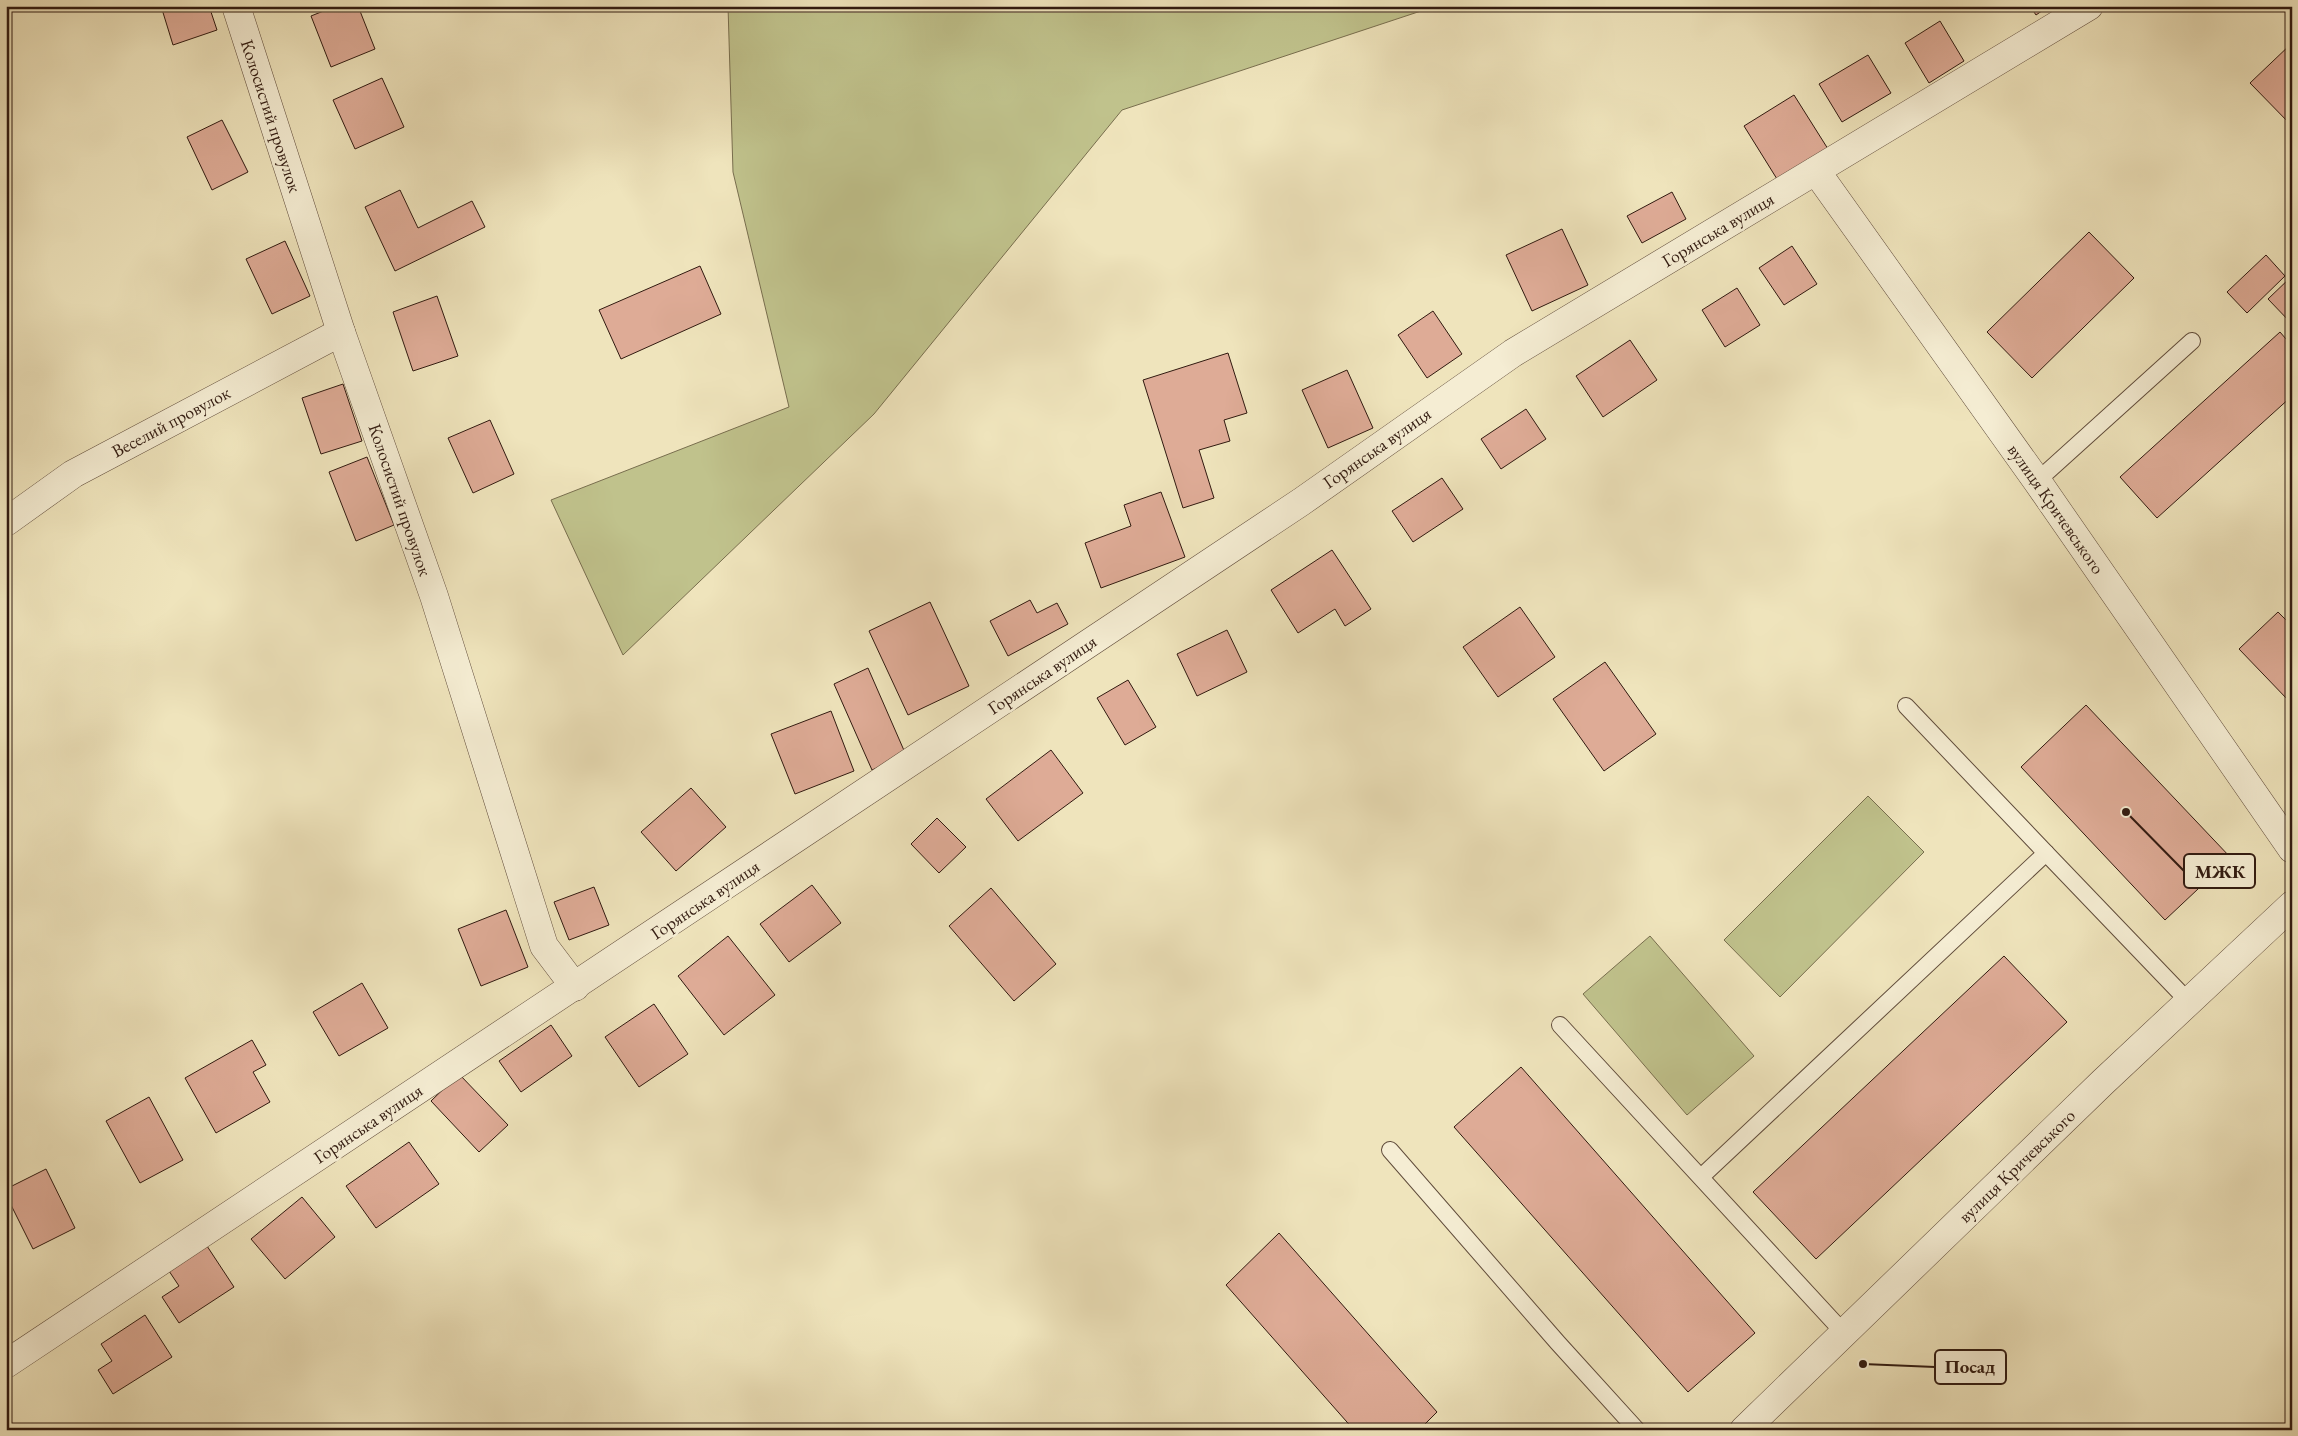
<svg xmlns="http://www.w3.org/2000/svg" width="2298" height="1436" viewBox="0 0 2298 1436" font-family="'EB Garamond',serif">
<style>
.green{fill:#c0c28c;stroke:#786e4e}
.building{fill:#deab96;stroke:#311a10}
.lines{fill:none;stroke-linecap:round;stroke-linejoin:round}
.lane-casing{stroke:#604c3b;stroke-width:18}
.street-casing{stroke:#604c3b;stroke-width:29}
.lane{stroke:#f5edd3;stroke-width:16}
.street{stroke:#f5edd3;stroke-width:28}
.labels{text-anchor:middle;stroke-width:5;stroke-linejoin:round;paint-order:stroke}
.street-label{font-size:18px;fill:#311a10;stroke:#f5edd3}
.leader{fill:none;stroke:#311a10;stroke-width:2}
.callout-dot{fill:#311a10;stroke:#f5edd3;stroke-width:2}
.callout{fill:#f5edd3;stroke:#311a10;stroke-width:2}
.callout-label{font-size:19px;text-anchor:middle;font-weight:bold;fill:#311a10}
</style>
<rect width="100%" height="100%" fill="#efe4bc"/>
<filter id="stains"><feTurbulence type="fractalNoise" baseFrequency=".004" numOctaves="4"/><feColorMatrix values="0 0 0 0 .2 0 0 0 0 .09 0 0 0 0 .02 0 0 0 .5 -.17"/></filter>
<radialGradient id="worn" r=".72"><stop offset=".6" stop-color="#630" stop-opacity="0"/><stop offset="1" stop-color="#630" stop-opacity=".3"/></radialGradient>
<!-- green -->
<g class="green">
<polygon points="728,6 1436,6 1122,110 874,414 623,655 551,500 789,407 733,172"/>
<polygon points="1868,796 1924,852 1780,997 1724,940"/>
<polygon points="1650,936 1754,1056 1687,1115 1583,994"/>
</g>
<!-- building -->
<g class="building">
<polygon points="161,6 209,6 217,30 173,45"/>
<polygon points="336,6 358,6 375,49 331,67 311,16"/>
<polygon points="2030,6 2049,6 2036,15"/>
<polygon points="1940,21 1964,61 1929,83 1905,43"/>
<polygon points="2292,43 2292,126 2250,83"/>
<polygon points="1868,55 1891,93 1842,122 1819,84"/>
<polygon points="382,78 404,127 355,149 333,100"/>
<polygon points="1794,95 1828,149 1777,179 1744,126"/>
<polygon points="222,120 248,172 212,190 187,137"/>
<polygon points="400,190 418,228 472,201 485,227 395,271 365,207"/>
<polygon points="1672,192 1686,219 1642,243 1627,216"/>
<polygon points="1562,229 1588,285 1532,311 1506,255"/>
<polygon points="2089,232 2134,278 2032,378 1987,332"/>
<polygon points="285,241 310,296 272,314 246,259"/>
<polygon points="1792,246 1817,284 1784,305 1759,268"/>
<polygon points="2266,255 2285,276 2247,313 2227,292"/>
<polygon points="700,266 721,314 621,359 599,310"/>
<polygon points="2292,276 2292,324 2268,299"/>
<polygon points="1737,288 1760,325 1725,347 1702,310"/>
<polygon points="437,296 458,356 413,371 393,312"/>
<polygon points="1433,311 1462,354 1427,378 1398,335"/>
<polygon points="2280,332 2292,346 2292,396 2157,518 2120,477"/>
<polygon points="1630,340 1657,380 1603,417 1576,376"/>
<polygon points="1228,353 1247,413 1224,420 1230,441 1199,450 1214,498 1183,508 1143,380"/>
<polygon points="1347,370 1373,428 1328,448 1302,390"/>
<polygon points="343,384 362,441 321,454 302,398"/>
<polygon points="1526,409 1546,439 1501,469 1481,439"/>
<polygon points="490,420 514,474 473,493 448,438"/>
<polygon points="367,457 394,525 356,541 329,472"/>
<polygon points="1442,478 1463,509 1413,542 1392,511"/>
<polygon points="1161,492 1185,557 1101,588 1085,543 1131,526 1124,505"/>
<polygon points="1332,550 1371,609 1345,626 1335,609 1298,633 1271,590"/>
<polygon points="1030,600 1037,613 1057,603 1068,624 1008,656 990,621"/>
<polygon points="930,602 969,686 908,715 869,631"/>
<polygon points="1520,607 1555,657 1498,697 1463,647"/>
<polygon points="2278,612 2292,626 2292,696 2288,700 2239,649"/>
<polygon points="1227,630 1247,672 1197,696 1177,654"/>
<polygon points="1605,662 1656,734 1604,771 1553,699"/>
<polygon points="868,668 906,755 872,770 834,684"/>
<polygon points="1128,680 1156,727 1125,745 1097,698"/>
<polygon points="2086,705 2231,858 2165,920 2021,767"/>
<polygon points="831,711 854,771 795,794 771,734"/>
<polygon points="1051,750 1083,793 1018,841 986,799"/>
<polygon points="691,788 726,827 676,871 641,832"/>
<polygon points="937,818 966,847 939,873 911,844"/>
<polygon points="812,885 841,923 789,962 760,924"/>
<polygon points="594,887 609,925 569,940 554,902"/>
<polygon points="991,888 1056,964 1014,1001 949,926"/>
<polygon points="506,910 528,967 481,986 458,929"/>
<polygon points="728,936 775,995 724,1035 678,976"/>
<polygon points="2004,956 2067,1022 1816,1259 1753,1192"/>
<polygon points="362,983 388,1028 339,1056 313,1012"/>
<polygon points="654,1004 688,1054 639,1087 605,1037"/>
<polygon points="551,1025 572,1056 521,1092 499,1061"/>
<polygon points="252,1040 266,1065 253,1072 270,1102 216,1133 185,1078"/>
<polygon points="1521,1067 1755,1333 1688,1392 1454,1127"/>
<polygon points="459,1074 508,1125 479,1152 431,1101"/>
<polygon points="149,1097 183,1160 140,1183 106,1121"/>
<polygon points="409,1142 439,1184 376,1228 346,1186"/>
<polygon points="46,1169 75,1228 33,1249 6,1195 6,1189"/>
<polygon points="302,1197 335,1237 285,1279 251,1239"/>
<polygon points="1279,1233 1437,1412 1419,1430 1354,1430 1226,1285"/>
<polygon points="207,1246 234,1287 179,1323 162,1297 179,1286 169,1271"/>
<polygon points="145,1315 172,1357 113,1394 98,1370 112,1361 101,1344"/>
</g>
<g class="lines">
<defs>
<g id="lane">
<polyline points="2037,481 2192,341"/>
<polyline points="1906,706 2046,853"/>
<polyline points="1560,1025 1844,1333"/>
<polyline points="1390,1150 1558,1343 1637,1430"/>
<polyline points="1701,1177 2046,853 2188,1001"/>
</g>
<g id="street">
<polyline points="236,6 341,332 434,596 544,946 575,987"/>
<polyline points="1816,171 2037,481 2292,849"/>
<polyline points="6,522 73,474 341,332"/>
<polyline points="6,1364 1301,502 1513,353 2089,6"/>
<polyline points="1744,1430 2103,1082 2292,905"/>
</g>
</defs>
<!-- lane casing -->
<use href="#lane" class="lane-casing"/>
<!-- street casing -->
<use href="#street" class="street-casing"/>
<!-- lane -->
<use href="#lane" class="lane"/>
<!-- street -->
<use href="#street" class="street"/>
</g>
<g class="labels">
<!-- street labels -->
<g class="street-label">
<text transform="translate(271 116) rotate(72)" y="6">Колосистий провулок</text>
<text transform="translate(1718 230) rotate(-31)" y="6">Горянська вулиця</text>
<text transform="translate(171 422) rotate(-28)" y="6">Веселий провулок</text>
<text transform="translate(1377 448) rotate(-35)" y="6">Горянська вулиця</text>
<text transform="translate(400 500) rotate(71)" y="6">Колосистий провулок</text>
<text transform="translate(2056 509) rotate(55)" y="6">вулиця Кричевського</text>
<text transform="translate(1042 675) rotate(-34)" y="6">Горянська вулиця</text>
<text transform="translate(705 900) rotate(-34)" y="6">Горянська вулиця</text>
<text transform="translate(368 1124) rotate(-34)" y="6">Горянська вулиця</text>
<text transform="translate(2017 1166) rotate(-44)" y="6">вулиця Кричевського</text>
</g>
</g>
<!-- callouts -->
<path class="leader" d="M2126 812L2184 871M1863 1364L1935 1367"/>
<g class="callout-dot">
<circle cx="2126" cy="812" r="5"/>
<circle cx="1863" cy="1364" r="5"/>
</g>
<g class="callout">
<rect x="2184" y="854" width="71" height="34" rx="5"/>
<rect x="1935" y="1350" width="71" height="34" rx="5"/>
</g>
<g class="callout-label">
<text x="2220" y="878">МЖК</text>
<text x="1970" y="1373">Посад</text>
</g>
<!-- margin -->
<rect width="2298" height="1436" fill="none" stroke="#efe4bc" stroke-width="25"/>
<rect x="8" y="8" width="2283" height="1421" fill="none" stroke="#311a10" stroke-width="2.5"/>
<rect x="12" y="12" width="2273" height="1411" fill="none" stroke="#311a10"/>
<rect width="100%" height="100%" filter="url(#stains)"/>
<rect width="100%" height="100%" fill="url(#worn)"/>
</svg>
